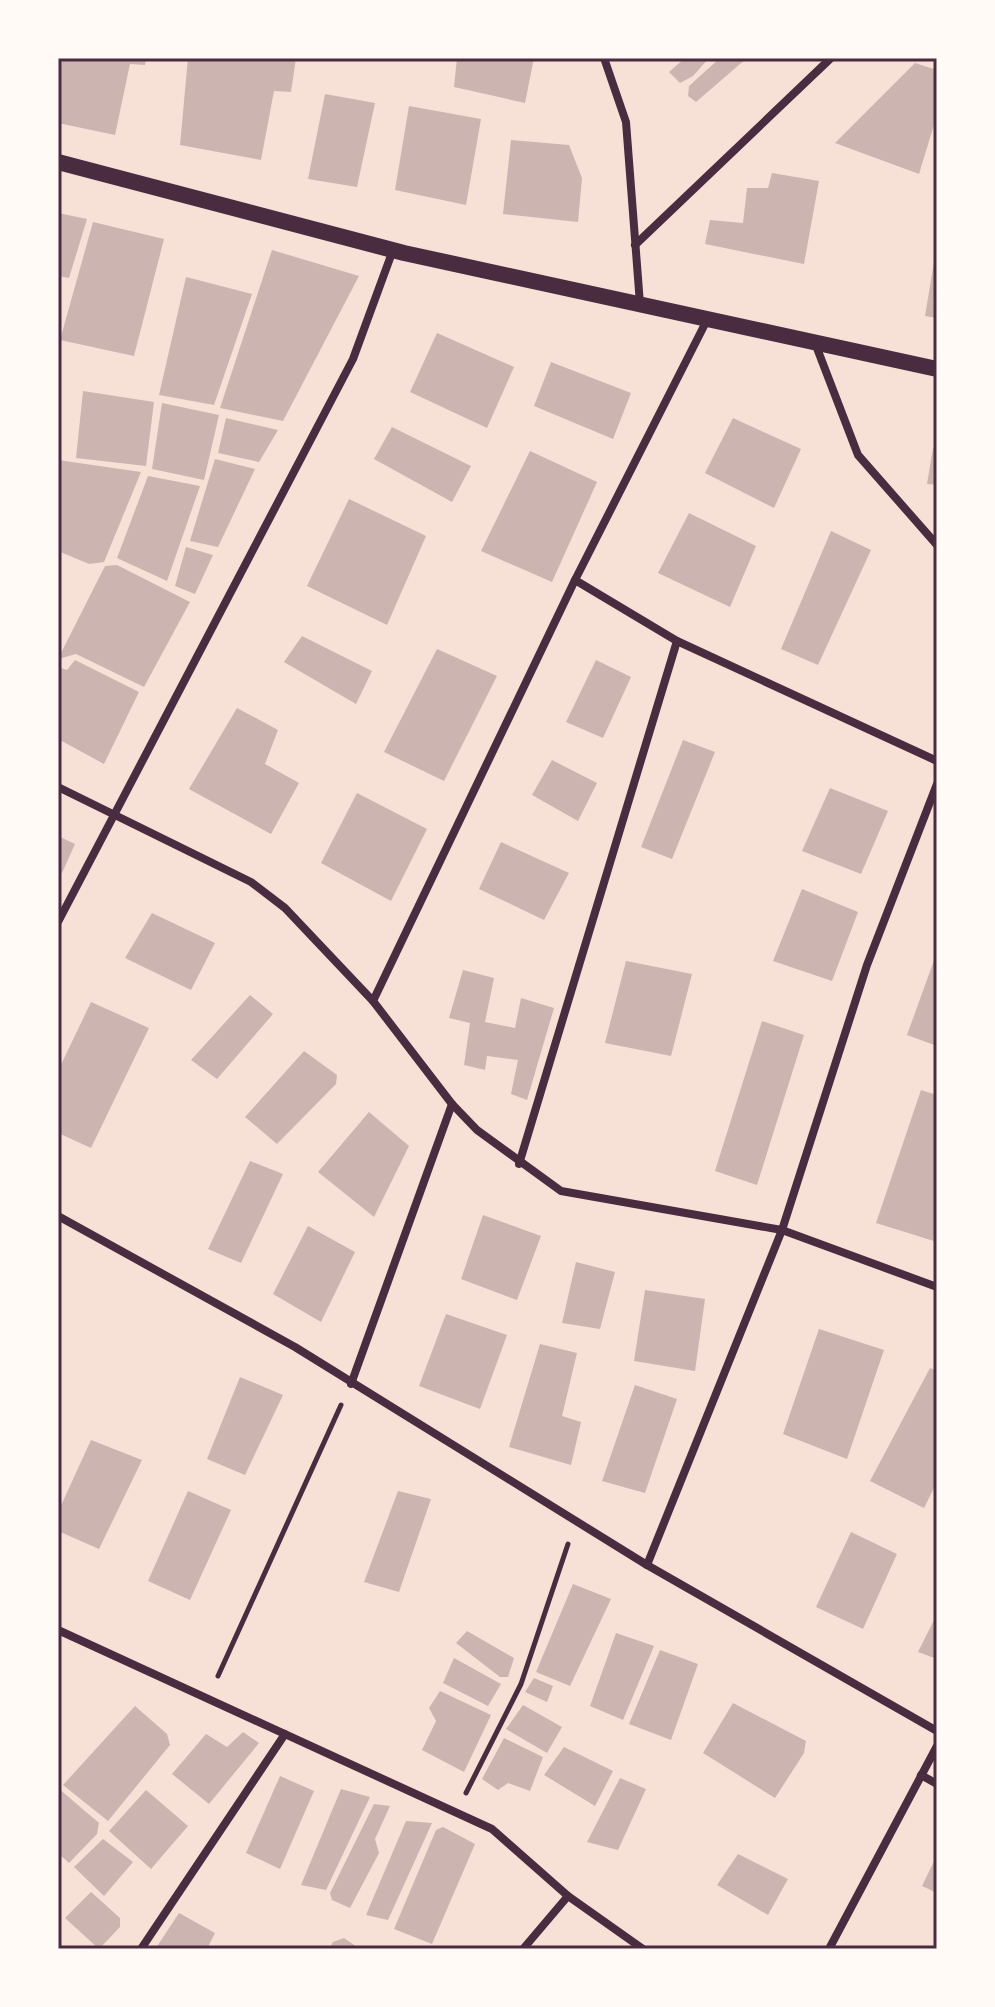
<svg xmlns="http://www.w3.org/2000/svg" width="995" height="2007" viewBox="0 0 995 2007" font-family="Figtree,sans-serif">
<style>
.building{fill:#ccb4b1}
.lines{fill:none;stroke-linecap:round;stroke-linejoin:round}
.path{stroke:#4a2c40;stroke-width:5}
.minor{stroke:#4a2c40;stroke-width:8}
.secondary{stroke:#4a2c40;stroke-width:16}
.neatline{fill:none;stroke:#4a2c40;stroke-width:3}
</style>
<rect width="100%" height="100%" fill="#f7e1d7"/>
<!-- building -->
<g class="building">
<polygon points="58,58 146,58 145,65 130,64 115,135 58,123"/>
<polygon points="188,58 296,58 291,92 274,91 261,160 180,145"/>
<polygon points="457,58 534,58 525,103 454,87"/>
<polygon points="685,58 709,58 693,76 680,83 669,72"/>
<polygon points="720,58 747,58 696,102 688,96 689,86"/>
<polygon points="915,63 937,70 937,115 919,174 835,143"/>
<polygon points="325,94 375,103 357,187 308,179"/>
<polygon points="409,106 481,119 466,205 395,190"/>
<polygon points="511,140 569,145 582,178 578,222 503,214"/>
<polygon points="772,173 819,181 804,264 705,244 710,220 743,223 747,188 768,188"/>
<polygon points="58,213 87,219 69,278 58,276"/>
<polygon points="93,222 164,239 134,356 60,340"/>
<polygon points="272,250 359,276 283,421 220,408"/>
<polygon points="935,256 937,256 937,318 925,316"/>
<polygon points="186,277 252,294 214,405 159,395"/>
<polygon points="437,333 514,367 487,428 410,392"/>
<polygon points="551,362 631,393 613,439 534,406"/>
<polygon points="83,391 154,402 146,466 76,458"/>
<polygon points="162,403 219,415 204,480 152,469"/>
<polygon points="226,418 278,430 259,462 218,453"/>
<polygon points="733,418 801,449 774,508 705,473"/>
<polygon points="392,427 471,466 452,502 374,459"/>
<polygon points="933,448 937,449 937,485 927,484"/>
<polygon points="530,451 597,482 552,582 481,551"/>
<polygon points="215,459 255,469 218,547 190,541"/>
<polygon points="58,460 141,472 104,562 89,564 58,551"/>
<polygon points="148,476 200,486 167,581 117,558"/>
<polygon points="349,499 426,536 387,625 307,586"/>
<polygon points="689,513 756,546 730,607 658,573"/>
<polygon points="831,531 871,550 818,665 781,649"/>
<polygon points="186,547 213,555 195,594 175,586"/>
<polygon points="117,565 190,602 144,687 76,654 58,659 105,566"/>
<polygon points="302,636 372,671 356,704 284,662"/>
<polygon points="437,649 497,676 444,781 384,752"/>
<polygon points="75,660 139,692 104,764 58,739 58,667 67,670"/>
<polygon points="596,660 631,677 603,738 566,722"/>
<polygon points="237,708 278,730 265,764 299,783 271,834 189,789"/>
<polygon points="683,740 715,752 672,859 641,847"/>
<polygon points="552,760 597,783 578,821 532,795"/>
<polygon points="830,788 888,811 861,874 802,851"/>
<polygon points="357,793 427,829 391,901 321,863"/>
<polygon points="58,836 75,844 62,873 58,871"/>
<polygon points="501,842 569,873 544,920 479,889"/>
<polygon points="802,889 858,912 832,981 773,961"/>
<polygon points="152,913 215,943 191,990 125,958"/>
<polygon points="937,952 937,1046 907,1035"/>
<polygon points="626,961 692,974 671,1056 605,1043"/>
<polygon points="463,970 494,978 485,1022 515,1028 521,998 554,1008 527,1100 511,1094 518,1060 487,1056 485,1070 464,1065 470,1023 449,1018"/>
<polygon points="250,995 273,1014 217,1079 191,1060"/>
<polygon points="91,1002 149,1028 91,1148 58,1133 58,1071"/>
<polygon points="762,1021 804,1035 757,1185 715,1171"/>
<polygon points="304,1051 337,1075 336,1084 277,1144 245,1117"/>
<polygon points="921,1090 937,1095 937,1242 876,1223"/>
<polygon points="369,1112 409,1146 374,1217 318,1172"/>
<polygon points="250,1161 283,1174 241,1263 208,1249"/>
<polygon points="483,1215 541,1236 517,1300 461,1279"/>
<polygon points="308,1226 355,1252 321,1322 273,1294"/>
<polygon points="576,1262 615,1272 600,1329 562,1323"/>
<polygon points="645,1290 705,1299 695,1371 634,1361"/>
<polygon points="446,1314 507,1335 480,1409 419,1386"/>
<polygon points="819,1329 884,1350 847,1459 783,1434"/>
<polygon points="540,1344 577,1353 562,1416 581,1422 571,1465 509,1447"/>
<polygon points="930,1368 937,1371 937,1482 924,1508 870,1481"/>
<polygon points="240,1377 283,1395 245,1475 207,1459"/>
<polygon points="635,1385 677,1399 645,1493 602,1481"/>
<polygon points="91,1440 142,1460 99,1549 58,1531 58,1512"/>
<polygon points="188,1491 231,1510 190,1600 148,1581"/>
<polygon points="398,1491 431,1499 399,1592 364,1582"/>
<polygon points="851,1532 897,1554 863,1629 816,1607"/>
<polygon points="573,1584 611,1599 570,1686 536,1672"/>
<polygon points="937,1614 937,1659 918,1652"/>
<polygon points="467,1631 514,1658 508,1677 500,1677 456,1643"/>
<polygon points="616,1633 654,1646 623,1720 590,1706"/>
<polygon points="660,1650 698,1664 671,1740 629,1724"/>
<polygon points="454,1658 501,1684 488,1706 443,1683"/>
<polygon points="534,1678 553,1686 547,1702 525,1692"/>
<polygon points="440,1691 491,1715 464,1772 422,1750 436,1721 429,1708"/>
<polygon points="733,1703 806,1741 804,1753 775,1798 703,1753"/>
<polygon points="523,1705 562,1727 547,1753 506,1729"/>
<polygon points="135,1706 167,1734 170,1745 108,1821 63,1785"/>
<polygon points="243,1732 259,1743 209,1804 172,1774 206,1734 227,1747"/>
<polygon points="504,1738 543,1757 530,1791 508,1783 498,1790 482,1779"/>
<polygon points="564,1747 613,1771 595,1806 544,1775"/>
<polygon points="280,1776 314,1791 280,1869 246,1853"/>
<polygon points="620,1778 646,1789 618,1850 587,1842"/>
<polygon points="58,1788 99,1823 97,1834 69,1863 58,1853"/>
<polygon points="341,1789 370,1797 326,1890 301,1885"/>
<polygon points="146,1790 188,1826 151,1869 109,1831"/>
<polygon points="374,1804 390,1806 375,1839 379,1853 350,1908 332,1900 330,1893"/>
<polygon points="406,1821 432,1823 388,1920 366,1915"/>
<polygon points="443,1827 475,1844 432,1944 394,1929 436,1830"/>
<polygon points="103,1839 133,1862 104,1896 74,1867"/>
<polygon points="738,1854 788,1879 768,1915 717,1885"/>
<polygon points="937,1855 937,1893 922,1886"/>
<polygon points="91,1892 120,1918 120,1927 99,1949 65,1918"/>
<polygon points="179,1913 215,1933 207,1949 156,1948"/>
<polygon points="344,1938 360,1949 329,1949 333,1942"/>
</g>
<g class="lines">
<!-- path -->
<g class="path">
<polyline points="218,1676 341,1405"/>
<polyline points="466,1793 521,1684 568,1544"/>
</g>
<!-- minor -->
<g class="minor">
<polyline points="604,58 626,122 640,304"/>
<polyline points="635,245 831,58"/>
<polyline points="815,343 858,455 937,545"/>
<polyline points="575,580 677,641 937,761"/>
<polyline points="58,787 251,882 285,908 373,1001 452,1104 477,1130 561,1191 782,1230 937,1287"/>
<polyline points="58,922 353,359 393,250"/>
<polyline points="373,1001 575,580 707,320"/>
<polyline points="519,1164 677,641"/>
<polyline points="58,1216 295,1347 647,1565 937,1731"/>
<polyline points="351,1384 452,1104"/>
<polyline points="647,1565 782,1230 867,965 937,784"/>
<polyline points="58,1630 492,1829 568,1896 643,1949"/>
<polyline points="921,1775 937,1784"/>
<polyline points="141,1949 285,1734"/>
<polyline points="523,1949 568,1896"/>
<polyline points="829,1949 937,1746"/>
</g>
<!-- secondary -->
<polyline class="secondary" points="58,162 404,253 937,369"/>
</g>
<!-- border -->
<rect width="995" height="2007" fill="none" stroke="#fffaf5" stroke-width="120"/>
<rect x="60" y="60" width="875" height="1887" class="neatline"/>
</svg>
